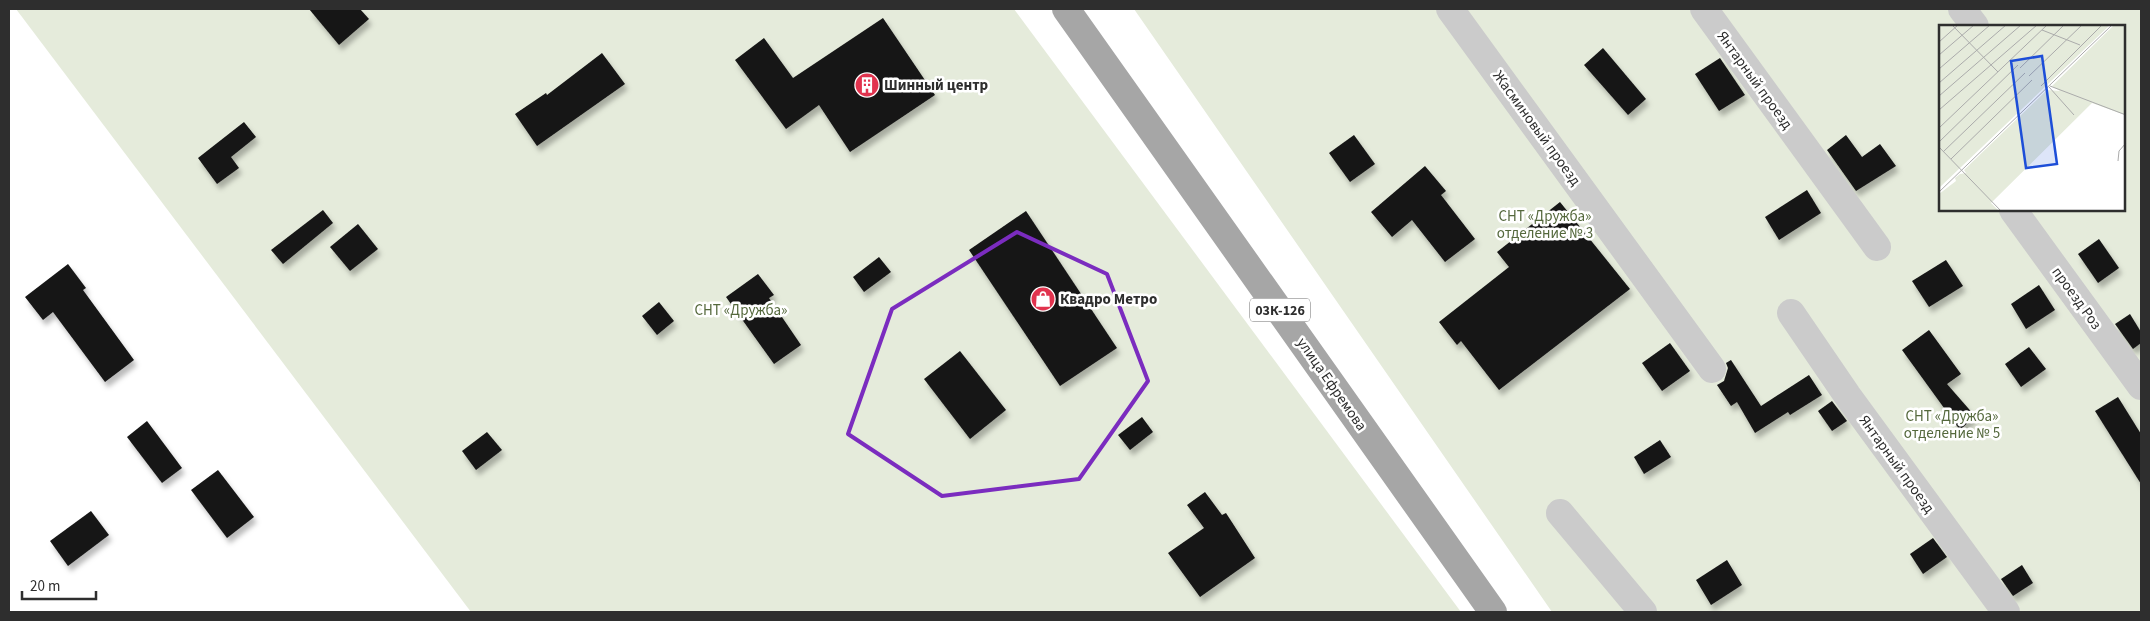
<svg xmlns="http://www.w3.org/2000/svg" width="2150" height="621" viewBox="0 0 2150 621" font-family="'Source Sans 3',sans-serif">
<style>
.green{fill:#e5ebdb;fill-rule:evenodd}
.building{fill:#151515;filter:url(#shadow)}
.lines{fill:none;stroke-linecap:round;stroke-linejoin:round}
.street{stroke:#cbcbcb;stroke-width:28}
.primary{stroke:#a6a6a6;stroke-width:28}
.marked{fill:none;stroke:#7b2cbf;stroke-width:4;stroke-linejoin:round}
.labels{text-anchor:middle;stroke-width:5;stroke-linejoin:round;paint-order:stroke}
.shield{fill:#fff;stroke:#6d6d6d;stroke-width:1}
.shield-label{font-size:14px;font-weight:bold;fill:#2e2e2e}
.street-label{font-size:15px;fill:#2e2e2e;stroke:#fff}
.poi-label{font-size:15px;font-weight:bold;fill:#2e2e2e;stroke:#fff;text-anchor:start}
.park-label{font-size:15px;fill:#54683c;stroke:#fff}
.inset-road{fill:none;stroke:#ababab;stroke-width:1}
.view{fill:#1d4ed8;fill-opacity:0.15;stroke:#1d4ed8;stroke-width:2.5}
.inset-edge{fill:none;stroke:#2e2e2e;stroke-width:2.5}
</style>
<defs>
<filter id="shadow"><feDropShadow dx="3" dy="5.5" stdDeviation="2.5" flood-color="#0004"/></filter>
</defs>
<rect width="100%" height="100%" fill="#fff"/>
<!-- green -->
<g class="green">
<polygon points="16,9 1014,9 1461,612 471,612"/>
<path d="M1134 9H2141V612H1552ZM1940 26H2124V210H1940Z"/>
</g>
<!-- building -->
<g class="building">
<polygon points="309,9 360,9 369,19 339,45"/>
<polygon points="883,18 935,95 850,152 819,105 786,129 735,60 764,38 793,78"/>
<polygon points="1603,48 1646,99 1628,115 1584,65"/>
<polygon points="602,53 625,84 537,146 515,114 546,93 547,95"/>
<polygon points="1720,58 1745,95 1719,111 1695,74"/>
<polygon points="244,122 256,137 231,157 239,168 217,184 198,158"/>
<polygon points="1354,135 1375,164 1350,182 1329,153"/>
<polygon points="1846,135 1862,157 1880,144 1896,166 1856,191 1827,150"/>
<polygon points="1425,166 1446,191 1441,195 1475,239 1445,262 1412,220 1392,237 1371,212"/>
<polygon points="1807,190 1821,213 1779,240 1765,217"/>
<polygon points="1560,202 1630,289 1499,390 1461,341 1457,345 1439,322 1509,267 1497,252"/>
<polygon points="323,210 333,223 283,264 271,250"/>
<polygon points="1026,211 1117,348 1060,386 969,250"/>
<polygon points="358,224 378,249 350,271 330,247"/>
<polygon points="2099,239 2119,268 2098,283 2078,254"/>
<polygon points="879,257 891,272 864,292 853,277"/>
<polygon points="1946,260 1963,286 1929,307 1912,281"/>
<polygon points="68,264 86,288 83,290 134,360 105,382 53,312 43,320 25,297"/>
<polygon points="758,274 774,295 769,298 801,345 774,364 726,297"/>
<polygon points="2039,285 2055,310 2026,329 2011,304"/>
<polygon points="659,302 674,321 657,335 642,316"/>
<polygon points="2130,314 2141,332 2141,343 2133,349 2115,324"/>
<polygon points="1929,330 1961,374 1947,384 1975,416 1960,430 1902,350"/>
<polygon points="1670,343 1690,371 1662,391 1642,363"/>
<polygon points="2029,347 2046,369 2021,387 2005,364"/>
<polygon points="960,351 1006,410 970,439 924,379"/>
<polygon points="1731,360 1761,406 1809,375 1822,395 1790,415 1788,412 1755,433 1737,402 1731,406 1717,385 1724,381 1728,368 1726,363"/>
<polygon points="2118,397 2141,434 2141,484 2095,411"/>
<polygon points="1832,401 1847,421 1832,431 1818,411"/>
<polygon points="1142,417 1153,432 1130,450 1118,435"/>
<polygon points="147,421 182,468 162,483 127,437"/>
<polygon points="487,432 502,450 476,470 462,451"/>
<polygon points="1660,440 1671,457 1644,474 1634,457"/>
<polygon points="218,470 254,517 227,538 191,490"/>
<polygon points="1205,492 1222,515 1226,513 1255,558 1200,597 1168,553 1204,528 1187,505"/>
<polygon points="91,511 109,535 68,566 50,541"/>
<polygon points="1933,538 1947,557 1923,574 1910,554"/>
<polygon points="1727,560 1742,585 1711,605 1696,580"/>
<polygon points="2022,565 2033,583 2013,596 2001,579"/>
</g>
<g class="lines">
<!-- street -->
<g class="street">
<polyline points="1450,9 1712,369"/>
<polyline points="1704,9 1877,247"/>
<polyline points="1962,9 1975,26"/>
<polyline points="2013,210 2141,386"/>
<polyline points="1791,313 1847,395 2006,612"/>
<polyline points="1560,513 1643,612"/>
</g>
<!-- primary -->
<polyline class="primary" points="1066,9 1493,612"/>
</g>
<!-- marked area -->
<path class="marked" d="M1017 232 1107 274 1148 381 1079 479 942 496 848 434 892 309Z"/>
<!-- icons -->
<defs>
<symbol id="building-disc" viewBox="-11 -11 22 22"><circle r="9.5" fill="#e1334e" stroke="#fff"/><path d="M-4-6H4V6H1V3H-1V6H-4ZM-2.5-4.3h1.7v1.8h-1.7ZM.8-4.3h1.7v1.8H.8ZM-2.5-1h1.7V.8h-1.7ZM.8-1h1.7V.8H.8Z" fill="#fff"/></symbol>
<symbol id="shop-disc" viewBox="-11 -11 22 22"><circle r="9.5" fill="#e1334e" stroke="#fff"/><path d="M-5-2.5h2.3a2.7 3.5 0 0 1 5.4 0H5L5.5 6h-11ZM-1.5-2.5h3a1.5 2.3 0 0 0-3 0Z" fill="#fff"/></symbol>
</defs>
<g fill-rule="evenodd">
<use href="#building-disc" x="853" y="71" width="28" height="28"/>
<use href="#shop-disc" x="1029" y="285" width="28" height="28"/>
</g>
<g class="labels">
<!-- shield labels -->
<rect class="shield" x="1250" y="298.5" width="60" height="23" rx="4"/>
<g class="shield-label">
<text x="1280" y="315">03К-126</text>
</g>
<!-- street labels -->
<g class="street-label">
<text transform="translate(1755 80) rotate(54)" y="5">Янтарный проезд</text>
<text transform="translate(1537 128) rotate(54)" y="5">Жасминовый проезд</text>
<text transform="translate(2077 298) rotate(54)" y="5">проезд Роз</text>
<text transform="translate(1332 384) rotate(55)" y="5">улица Ефремова</text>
<text transform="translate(1897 464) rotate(54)" y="5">Янтарный проезд</text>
</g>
<!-- poi labels -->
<g class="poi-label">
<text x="884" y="90">Шинный центр</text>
<text x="1060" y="304">Квадро Метро</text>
</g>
<!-- park labels -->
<g class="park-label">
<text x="1545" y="221">СНТ «Дружба»<tspan x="1545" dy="17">отделение № 3</tspan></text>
<text x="741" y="315">СНТ «Дружба»</text>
<text x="1952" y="421">СНТ «Дружба»<tspan x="1952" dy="17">отделение № 5</tspan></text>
</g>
</g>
<!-- overview -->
<g transform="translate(1939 25)">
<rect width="186" height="186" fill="#fff"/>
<path d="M0 0H171L0 163ZM175 0H186V90L153 78 52 178 60 186H0V169L17 156 16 153 21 149 27 148 25 145 108 65 121 66 113 61Z" fill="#e5ebdb"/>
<path class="inset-road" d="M13 0 59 47M103 5 141 20M0 17 19 0M0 30 35 0M81 43 125 0M0 44 51 0M90 51 143 0M0 58 67 0M102 61 163 0M111 61 187 90M110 62 135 90M0 71 82 0M0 85 98 0M0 103 108 0M0 117 79 40M0 122 62 186M4 127 86 48M12 134 93 55M179 136 180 126 187 118M0 167 173 0"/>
<path class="view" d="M103 31 118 139 87 143 72 36Z"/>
<rect width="186" height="186" class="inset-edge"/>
</g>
<!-- border -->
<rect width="2150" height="621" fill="none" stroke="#2e2e2e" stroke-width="20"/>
<!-- scale -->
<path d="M22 591v8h74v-8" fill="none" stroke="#2e2e2e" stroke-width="2.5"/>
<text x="30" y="591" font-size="15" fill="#2e2e2e" stroke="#ffffff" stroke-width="4" paint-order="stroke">20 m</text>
</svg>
